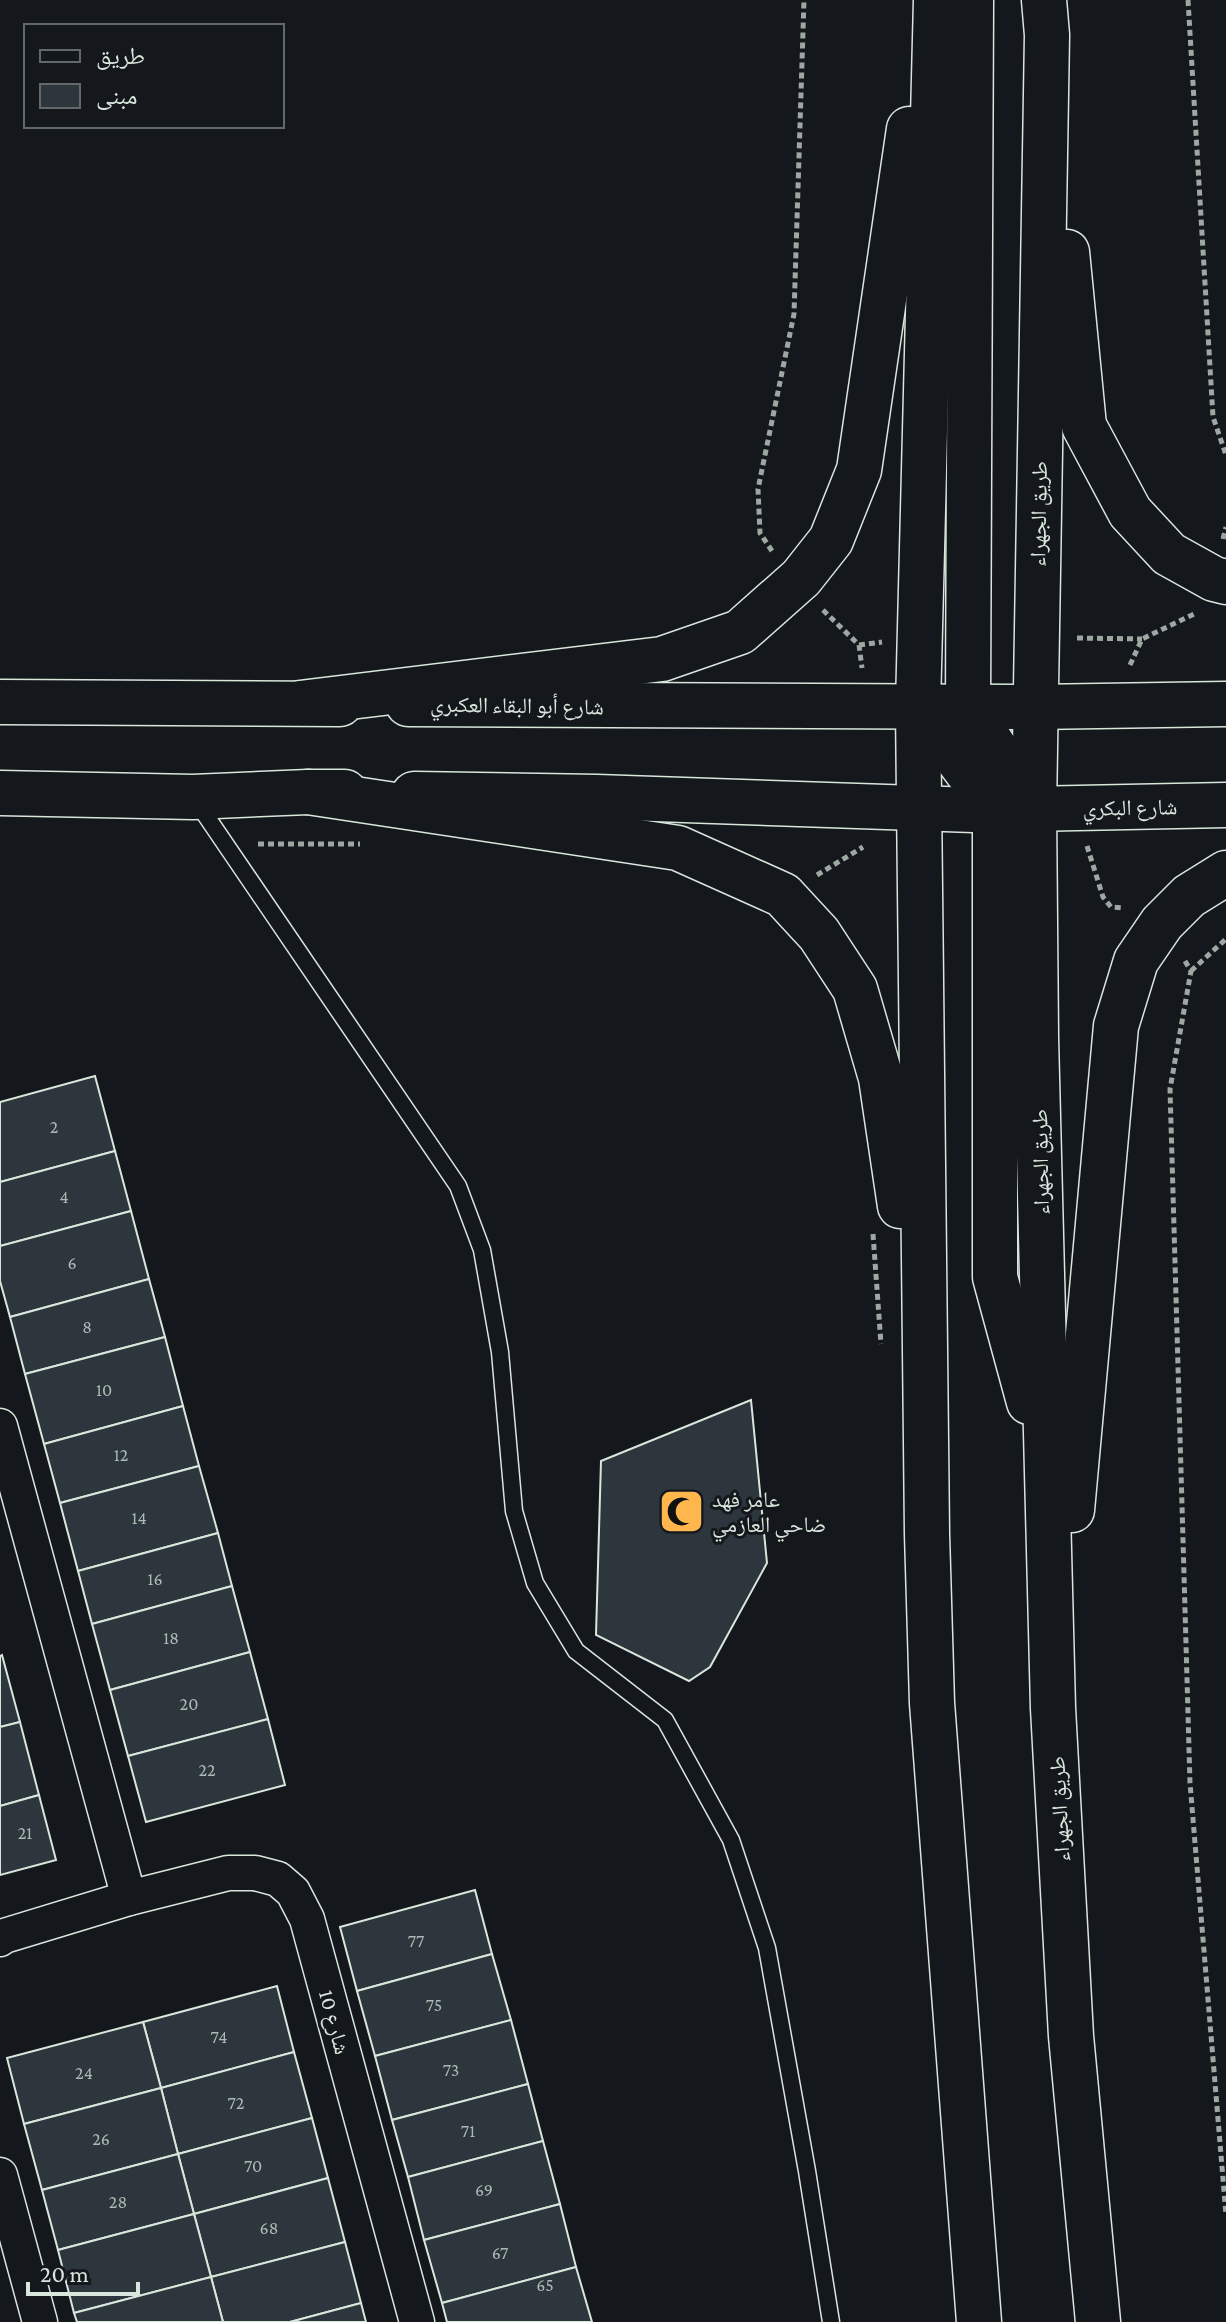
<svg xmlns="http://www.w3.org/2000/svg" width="1226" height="2322" viewBox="0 0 1226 2322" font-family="'Crimson Pro','Noto Naskh Arabic',serif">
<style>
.building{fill:#2c363c;stroke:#d8e6dc;stroke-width:2}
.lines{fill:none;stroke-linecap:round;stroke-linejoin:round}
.service-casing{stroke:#d8e6dc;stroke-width:19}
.minor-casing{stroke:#d8e6dc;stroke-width:37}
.secondary-casing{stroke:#d8e6dc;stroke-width:47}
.trunk-casing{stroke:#d8e6dc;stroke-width:47}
.path{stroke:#9da8a2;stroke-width:5;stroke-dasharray:6 4;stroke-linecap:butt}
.service{stroke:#14181c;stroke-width:16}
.minor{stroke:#14181c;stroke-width:34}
.secondary{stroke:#14181c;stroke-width:44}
.trunk{stroke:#14181c;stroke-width:44}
.labels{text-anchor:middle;stroke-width:6;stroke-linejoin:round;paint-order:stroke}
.number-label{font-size:18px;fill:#adbab4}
.street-label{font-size:22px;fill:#d8e6dc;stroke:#14181c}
.poi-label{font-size:22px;fill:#d8e6dc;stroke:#14181c;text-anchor:start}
</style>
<rect width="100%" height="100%" fill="#14181c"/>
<!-- building -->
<g class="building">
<polygon points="95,1076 115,1151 0,1182 0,1102"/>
<polygon points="115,1151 131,1211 0,1246 0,1182"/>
<polygon points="131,1211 149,1279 10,1317 0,1281 0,1246"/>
<polygon points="149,1279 165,1337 25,1374 10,1317"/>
<polygon points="165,1337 183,1406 44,1444 25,1374"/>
<polygon points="751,1400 767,1563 710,1667 689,1681 596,1635 601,1461"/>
<polygon points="183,1406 199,1466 60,1503 44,1444"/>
<polygon points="199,1466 218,1533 78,1571 60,1503"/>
<polygon points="218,1533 232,1586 92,1624 78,1571"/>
<polygon points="232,1586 250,1652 110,1690 92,1624"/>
<polygon points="250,1652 268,1719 128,1756 110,1690"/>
<polygon points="2,1655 20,1722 0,1727 0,1656"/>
<polygon points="268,1719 285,1785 146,1822 128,1756"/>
<polygon points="20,1722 39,1795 0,1806 0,1727"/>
<polygon points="39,1795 56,1860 0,1875 0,1806"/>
<polygon points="475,1890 492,1954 357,1991 340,1927"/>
<polygon points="492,1954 511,2020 375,2056 357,1991"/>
<polygon points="277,1986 294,2052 161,2088 143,2022"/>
<polygon points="511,2020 528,2084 392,2120 375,2056"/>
<polygon points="143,2022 161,2088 24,2124 7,2058"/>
<polygon points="294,2052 312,2118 178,2154 161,2088"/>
<polygon points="528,2084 543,2141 408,2177 392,2120"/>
<polygon points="161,2088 178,2154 42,2190 24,2124"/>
<polygon points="312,2118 328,2178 194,2214 178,2154"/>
<polygon points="543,2141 560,2204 424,2240 408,2177"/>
<polygon points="178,2154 194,2214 58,2250 42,2190"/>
<polygon points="328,2178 345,2242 211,2277 194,2214"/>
<polygon points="560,2204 576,2267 442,2303 424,2240"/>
<polygon points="194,2214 211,2277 74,2313 58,2250"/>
<polygon points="345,2242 361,2303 290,2322 223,2322 211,2277"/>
<polygon points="576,2267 592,2322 447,2322 442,2303"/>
<polygon points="211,2277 223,2322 77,2322 74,2313"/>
<polygon points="361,2303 366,2322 290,2322"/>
</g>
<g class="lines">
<defs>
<polyline id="service" points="196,801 458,1186 482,1250 500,1352 514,1511 535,1583 576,1651 665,1720 731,1840 767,1948 807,2171 831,2322"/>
<g id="minor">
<polyline points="0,1426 129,1898"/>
<polyline points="0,1939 4,1936 129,1898 228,1873 255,1873 278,1879 293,1892 307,1919 417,2322"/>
<polyline points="0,2175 40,2322"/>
</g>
<g id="secondary">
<polyline points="0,702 340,704"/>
<polyline points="408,704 1035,707 1226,704"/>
<polyline points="0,793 193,797 308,792 345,792"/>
<polyline points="414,794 597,797 974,810 1226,805"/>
</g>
<g id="trunk">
<polyline points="936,0 918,706 927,1534 932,1703 979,2322"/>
<polyline points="971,0 968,707 1034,808"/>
<polyline points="1044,0 1047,35 1034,808 1036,1038 1053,1708 1071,2036 1098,2322"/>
<polyline points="1067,252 1084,426 1130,512 1169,554 1214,579 1226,582"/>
<polyline points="300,703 662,659 740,632 801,578 831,540 859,470 909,129"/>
<polyline points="918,706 995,809 995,1277 1029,1402"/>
<polyline points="308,792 678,848 783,895 819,934 855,989 881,1078 900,1206"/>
<polyline points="1072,1510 1116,1026 1136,961 1162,923 1189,896 1226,873"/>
</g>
</defs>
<!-- service casing -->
<use href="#service" class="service-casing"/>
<!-- minor casing -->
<use href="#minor" class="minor-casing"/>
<!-- secondary casing -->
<use href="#secondary" class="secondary-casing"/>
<!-- trunk casing -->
<use href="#trunk" class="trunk-casing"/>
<!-- path -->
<g class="path">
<polyline points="1188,0 1213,417 1226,455"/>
<polyline points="1223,539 1226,527"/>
<polyline points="772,551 760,533 758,489 794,314 804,0"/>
<polyline points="823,610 859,645 862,668"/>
<polyline points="1077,638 1142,639"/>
<polyline points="859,645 882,642"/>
<polyline points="1130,665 1142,639 1194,614"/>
<polyline points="258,844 360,844"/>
<polyline points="1087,846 1103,897 1111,907 1123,908"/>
<polyline points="817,875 863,847"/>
<polyline points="1185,961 1191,971 1170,1089 1190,1783 1226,2215"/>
<polyline points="1191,971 1226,939"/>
<polyline points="873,1234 881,1344"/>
</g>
<!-- service -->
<use href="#service" class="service"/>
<!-- minor -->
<use href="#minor" class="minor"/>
<!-- secondary -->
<use href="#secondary" class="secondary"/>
<!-- trunk -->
<use href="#trunk" class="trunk"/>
</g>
<!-- icons -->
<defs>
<symbol id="mosque-square" viewBox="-11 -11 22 22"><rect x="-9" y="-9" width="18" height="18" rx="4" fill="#ffb74d" stroke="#14181c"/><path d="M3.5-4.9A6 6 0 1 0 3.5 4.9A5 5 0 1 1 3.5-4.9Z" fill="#111"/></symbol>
</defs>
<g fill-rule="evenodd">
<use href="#mosque-square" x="656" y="1486" width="51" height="51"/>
</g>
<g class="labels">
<!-- number labels -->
<g class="number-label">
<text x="54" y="1133">2</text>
<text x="64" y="1203">4</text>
<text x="72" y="1269">6</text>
<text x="87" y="1333">8</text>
<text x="104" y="1396">10</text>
<text x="121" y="1461">12</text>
<text x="139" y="1524">14</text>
<text x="155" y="1585">16</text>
<text x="171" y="1644">18</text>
<text x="189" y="1710">20</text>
<text x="207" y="1776">22</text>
<text x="25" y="1839">21</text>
<text x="416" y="1947">77</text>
<text x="434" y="2011">75</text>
<text x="219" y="2043">74</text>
<text x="451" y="2076">73</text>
<text x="84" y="2079">24</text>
<text x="236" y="2109">72</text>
<text x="468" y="2137">71</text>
<text x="101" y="2145">26</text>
<text x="253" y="2172">70</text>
<text x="484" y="2196">69</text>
<text x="118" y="2208">28</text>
<text x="269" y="2234">68</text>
<text x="500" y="2259">67</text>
<text x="545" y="2291">65</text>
</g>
<!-- street labels -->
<g class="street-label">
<text transform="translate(1038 514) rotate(-89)" y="8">طريق الجهراء</text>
<text transform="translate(517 705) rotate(1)" y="8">شارع أبو البقاء العكبري</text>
<text transform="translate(1130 807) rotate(-1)" y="8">شارع البكري</text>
<text transform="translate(1040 1162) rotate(-91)" y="8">طريق الجهراء</text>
<text transform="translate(1059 1809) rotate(-93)" y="8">طريق الجهراء</text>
<text transform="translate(335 2022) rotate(75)" y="8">شارع 10</text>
</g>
<!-- poi labels -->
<g class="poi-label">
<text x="712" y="1507">عامر فهد<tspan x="712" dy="25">ضاحي العازمي</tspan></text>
</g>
</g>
<!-- legend -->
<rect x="24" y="24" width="260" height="104" fill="#14181c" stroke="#626a69" stroke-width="2"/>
<rect x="40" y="50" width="40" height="12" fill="#14181c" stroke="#626a69" stroke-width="2"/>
<text x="96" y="64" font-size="24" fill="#d8e6dc">طريق</text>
<rect x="40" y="84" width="40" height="24" fill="#2c363c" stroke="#626a69" stroke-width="2"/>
<text x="96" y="104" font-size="24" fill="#d8e6dc">مبنى</text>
<!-- scale -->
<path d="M28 2282v12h110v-12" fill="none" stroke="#d8e6dc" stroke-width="4"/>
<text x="40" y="2282" font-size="24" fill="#d8e6dc" stroke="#14181c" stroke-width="6" paint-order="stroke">20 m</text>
</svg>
